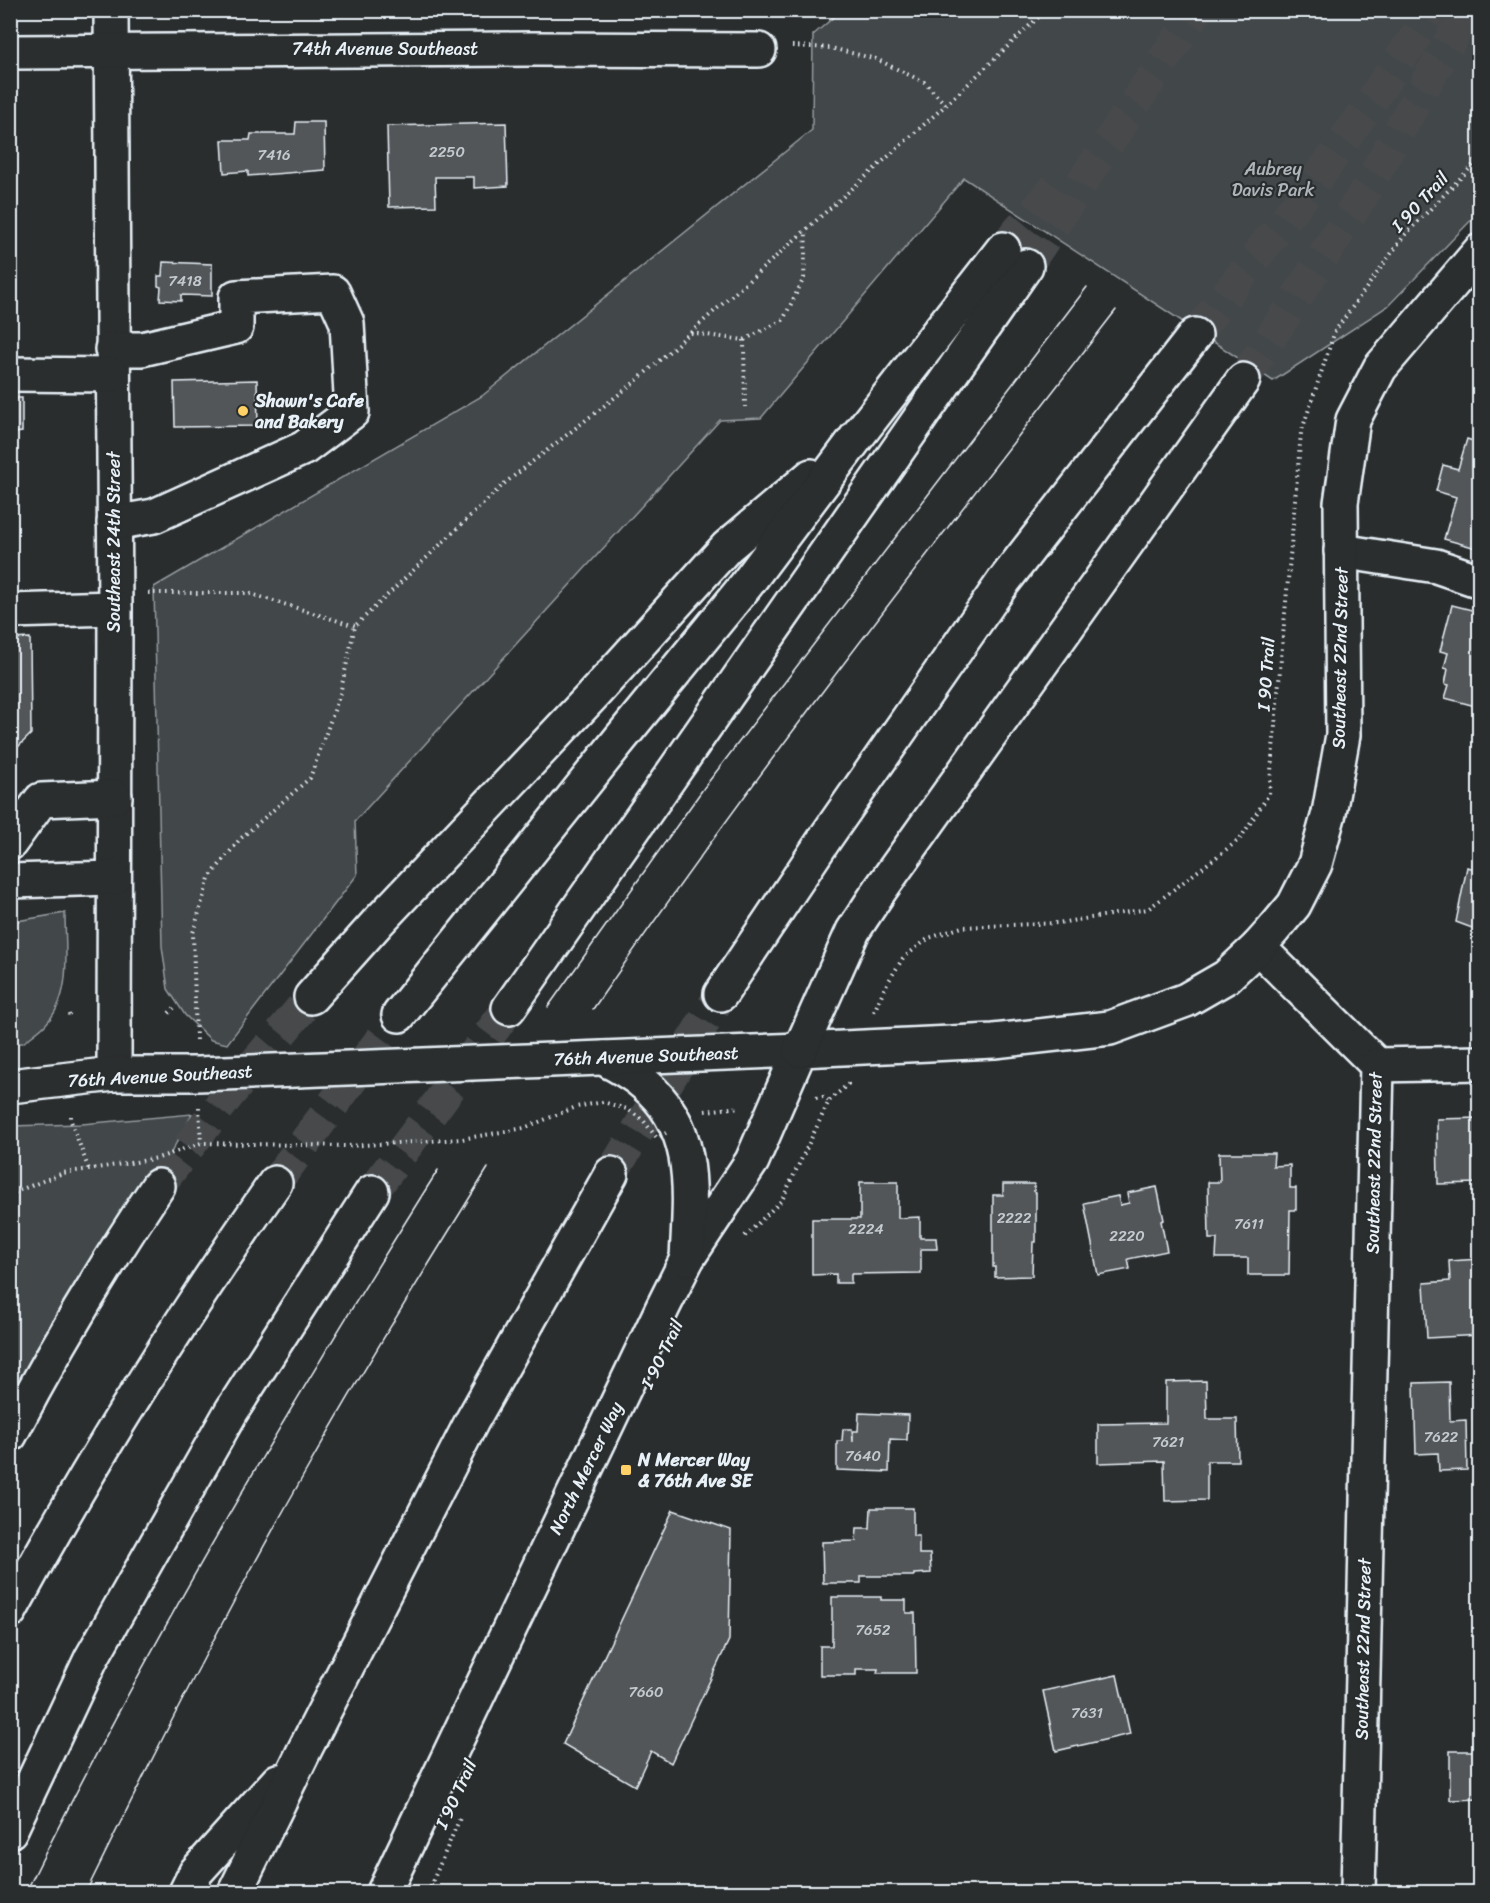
<svg xmlns="http://www.w3.org/2000/svg" width="1490" height="1903" viewBox="0 0 1490 1903" font-family="Sriracha,sans-serif">
<style>
.green{fill:#424648;stroke:#959ca0;stroke-width:1.5}
.building{fill:#535759;stroke:#e8f1f8;stroke-width:1.5}
.lines{fill:none;stroke-linecap:round;stroke-linejoin:round}
.highway-tunnel{stroke:#464a4c;stroke-width:33;stroke-dasharray:33 16;stroke-linecap:butt}
.minor-casing{stroke:#e8f1f8;stroke-width:38}
.major-casing{stroke:#e8f1f8;stroke-width:38}
.highway-casing{stroke:#e8f1f8;stroke-width:38}
.path{stroke:#e8f1f8;stroke-width:4;stroke-dasharray:1.5 4.5;stroke-linecap:butt}
.minor{stroke:#2a2d2e;stroke-width:33}
.major{stroke:#2a2d2e;stroke-width:33}
.highway{stroke:#2a2d2e;stroke-width:33}
.tram{stroke:#e8f1f8;stroke-width:1.5}
.path-bridge{stroke:#e8f1f8;stroke-width:4;stroke-dasharray:1.5 4.5;stroke-linecap:butt}
.poi-dot{fill:#ffd166;stroke:#2a2d2e;stroke-width:2}
.labels{text-anchor:middle;stroke-width:4.5;stroke-linejoin:round;paint-order:stroke}
.number-label{font-size:15px;fill:#c3cad0}
.street-label{font-size:18px;fill:#e8f1f8;stroke:#2a2d2e}
.park-label{font-size:18px;fill:#aeb5ba;stroke:#2a2d2e}
.poi-label{font-size:18px;font-weight:bold;fill:#e8f1f8;stroke:#2a2d2e;text-anchor:start}
</style>
<rect width="100%" height="100%" fill="#2a2d2e"/>
<filter id="ink" filterUnits="userSpaceOnUse"><feTurbulence type="fractalNoise" baseFrequency=".0167" numOctaves="2"/><feDisplacementMap in="SourceGraphic" scale="12" xChannelSelector="R" yChannelSelector="G"/><feConvolveMatrix kernelMatrix="1 2 1 2 8 2 1 2 1" color-interpolation-filters="sRGB"/></filter>
<g filter="url(#ink)">
<!-- green -->
<g class="green">
<polygon points="841,11 1479,11 1479,212 1388,306 1273,381 964,178 761,418 720,420 355,821 357,875 227,1044 211,1040 185,1015 168,989 162,946 154,587 482,396 812,130 813,35"/>
<path d="M65 913C65 951 73 996 45 1025 38 1032 30 1037 23 1043H11V922Z"/>
<polygon points="192,1114 11,1447 11,1126 82,1124"/>
</g>
<!-- building -->
<g class="building">
<polygon points="296,122 324,122 325,170 248,176 248,171 224,173 222,140 250,140 251,134 295,134"/>
<polygon points="506,123 508,186 474,188 474,177 435,177 436,206 389,207 387,126"/>
<polygon points="163,262 212,264 212,296 181,295 181,301 160,300 161,287 158,286 158,276 162,276"/>
<polygon points="257,380 258,426 175,427 174,382"/>
<polygon points="10,398 22,398 22,432 15,433 15,463 10,463"/>
<polygon points="1467,439 1480,443 1480,549 1444,539 1456,497 1436,491 1443,465 1458,469"/>
<polygon points="1452,605 1480,612 1479,707 1445,698 1449,685 1445,684 1448,669 1444,668 1448,653 1440,651"/>
<polygon points="30,638 31,734 10,755 10,639"/>
<polygon points="1467,867 1480,870 1480,931 1456,922"/>
<polygon points="1480,1118 1480,1183 1438,1184 1437,1119"/>
<polygon points="1219,1153 1274,1153 1273,1166 1290,1165 1290,1188 1296,1188 1296,1210 1290,1210 1289,1275 1248,1275 1248,1258 1216,1258 1217,1239 1209,1239 1208,1182 1220,1182"/>
<polygon points="860,1182 898,1182 898,1218 920,1217 920,1238 936,1238 937,1249 921,1249 921,1273 851,1274 851,1283 836,1283 836,1274 812,1275 812,1219 860,1219"/>
<polygon points="1003,1184 1034,1184 1034,1192 1036,1193 1036,1242 1033,1242 1032,1276 995,1277 995,1267 993,1267 993,1195 1003,1195"/>
<polygon points="1157,1187 1164,1220 1161,1221 1167,1251 1128,1259 1130,1269 1098,1275 1084,1203 1118,1196 1120,1205 1129,1203 1127,1193"/>
<polygon points="1480,1259 1480,1335 1427,1338 1424,1283 1450,1281 1449,1261"/>
<polygon points="1206,1381 1207,1419 1237,1419 1238,1461 1207,1461 1207,1500 1165,1501 1164,1461 1098,1463 1098,1424 1166,1423 1166,1382"/>
<polygon points="1449,1382 1450,1421 1466,1420 1467,1470 1439,1471 1438,1453 1416,1454 1414,1383"/>
<polygon points="859,1413 908,1415 907,1440 890,1439 889,1472 837,1470 837,1441 842,1441 843,1429 852,1429 853,1442 853,1431 858,1431"/>
<polygon points="1476,1500 1480,1500 1480,1579 1478,1579"/>
<polygon points="871,1508 913,1508 913,1536 919,1536 919,1554 930,1554 931,1573 914,1574 914,1576 861,1576 861,1583 823,1583 822,1542 856,1541 857,1528 870,1528"/>
<polygon points="673,1510 731,1530 729,1640 671,1763 651,1751 635,1786 563,1744"/>
<polygon points="832,1597 881,1597 881,1600 906,1600 906,1613 915,1613 916,1673 877,1673 878,1669 856,1669 856,1675 820,1675 820,1646 832,1646"/>
<polygon points="1117,1675 1130,1734 1056,1751 1043,1691"/>
<polygon points="1450,1751 1480,1751 1480,1799 1450,1800"/>
</g>
<g class="lines">
<!-- highway-tunnel -->
<g class="highway-tunnel">
<polyline points="1003,249 1060,182"/>
<polyline points="1026,266 1197,10"/>
<polyline points="1195,335 1322,172 1434,10"/>
<polyline points="1243,380 1361,198 1453,36 1465,10"/>
<polyline points="611,1174 721,994"/>
<polyline points="275,1183 399,1015"/>
<polyline points="158,1186 230,1093 311,997"/>
<polyline points="372,1192 509,1008"/>
</g>
<defs>
<g id="minor">
<polyline points="111,10 115,608 114,1074"/>
<polyline points="10,52 533,49 759,50"/>
<polyline points="112,349 142,349 236,327 236,297 333,292 347,323 352,412 304,448 154,516 114,523"/>
<polyline points="10,374 112,375"/>
<polyline points="1341,551 1436,566 1480,581"/>
<polyline points="10,611 115,608"/>
<polyline points="10,843 41,800 115,797"/>
<polyline points="10,881 114,878"/>
<polyline points="1258,947 1377,1065 1358,1892"/>
<polyline points="1377,1065 1480,1063"/>
<polyline points="384,1892 663,1307 687,1259 752,1161 800,1050 994,1041 1110,1028 1186,1000 1226,977 1258,947 1274,929 1294,905 1315,864 1329,813 1343,735 1341,503 1353,420 1380,368 1480,251"/>
</g>
<g id="major">
<path d="M604 1058C617 1066 632 1073 643 1083 699 1128 690 1195 687 1259"/>
<polyline points="10,1086 114,1074 198,1074 800,1050"/>
</g>
<g id="highway">
<polyline points="721,994 826,837 1004,581 1195,335"/>
<polyline points="311,997 378,922 593,695 727,547 811,476"/>
<polyline points="509,1008 1026,266"/>
<polyline points="399,1015 620,739 746,585 856,438 1003,249"/>
<polyline points="800,1050 853,931 880,890 1243,380"/>
<path d="M10 1435C55 1348 104 1267 158 1186"/>
<path d="M10 1611C90 1463 179 1321 275 1183"/>
<polyline points="10,1831 91,1659 231,1412 372,1192"/>
<polyline points="186,1892 196,1872 278,1781"/>
<polyline points="235,1892 304,1751 472,1421 611,1174"/>
</g>
</defs>
<!-- minor casing -->
<use href="#minor" class="minor-casing"/>
<!-- major casing -->
<use href="#major" class="major-casing"/>
<!-- highway casing -->
<use href="#highway" class="highway-casing"/>
<!-- path -->
<g class="path">
<polyline points="792,46 831,48 876,59 924,82 946,105"/>
<polyline points="691,333 744,340 783,320 804,278 806,232"/>
<polyline points="744,340 745,407"/>
<polyline points="148,593 248,593 355,626"/>
<polyline points="874,1012 885,987 903,958 929,938 962,927 1058,923 1148,909 1240,839 1269,794 1301,433 1335,331 1404,236 1480,158"/>
<polyline points="169,1013 174,1008"/>
<polyline points="69,1014 70,1019"/>
<polyline points="196,1040 193,933 209,878 240,839 310,778 340,694 355,626 505,483 636,381 946,105 1046,10"/>
<polyline points="816,1098 823,1097 829,1101"/>
<polyline points="199,1107 201,1143"/>
<polyline points="705,1111 740,1107"/>
<polyline points="71,1116 71,1121 89,1170"/>
<polyline points="10,1197 15,1192 63,1173 130,1163"/>
<polyline points="745,1236 782,1200 829,1101 848,1084 847,1080"/>
<polyline points="428,1892 460,1818"/>
</g>
<!-- minor -->
<use href="#minor" class="minor"/>
<!-- major -->
<use href="#major" class="major"/>
<!-- highway -->
<use href="#highway" class="highway"/>
<!-- tram -->
<g class="tram">
<polyline points="548,1007 703,789 1087,287"/>
<path d="M593 1009C758 769 938 540 1116 310"/>
<path d="M26 1892C148 1644 290 1405 438 1170"/>
<path d="M86 1892C156 1750 227 1609 306 1471 364 1368 426 1268 488 1168"/>
</g>
<!-- path-bridge -->
<polyline class="path-bridge" points="130,1163 158,1158 201,1143 347,1146 462,1139 524,1128 576,1107 603,1102 627,1109 643,1120 657,1138 666,1133"/>
</g>
</g>
<!-- markers -->
<g class="poi-dot">
<circle cx="243" cy="411" r="6"/>
<rect x="620" y="1464" width="12" height="12" rx="3"/>
</g>
<g class="labels">
<!-- number labels -->
<g class="number-label">
<text x="447" y="157">2250</text>
<text x="274" y="160">7416</text>
<text x="185" y="286">7418</text>
<text x="1014" y="1223">2222</text>
<text x="1249" y="1229">7611</text>
<text x="866" y="1234">2224</text>
<text x="1127" y="1241">2220</text>
<text x="1441" y="1442">7622</text>
<text x="1168" y="1447">7621</text>
<text x="863" y="1461">7640</text>
<text x="873" y="1635">7652</text>
<text x="646" y="1697">7660</text>
<text x="1087" y="1718">7631</text>
</g>
<!-- street labels -->
<g class="street-label">
<text x="385" y="55">74th Avenue Southeast</text>
<text transform="translate(1420 202) rotate(-47)" y="6">I 90 Trail</text>
<text transform="translate(114 542) rotate(-90)" y="6">Southeast 24th Street</text>
<text transform="translate(1340 658) rotate(-89)" y="6">Southeast 22nd Street</text>
<text transform="translate(1266 674) rotate(-86)" y="6">I 90 Trail</text>
<text transform="translate(646 1056) rotate(-2)" y="6">76th Avenue Southeast</text>
<text transform="translate(160 1076) rotate(-3)" y="6">76th Avenue Southeast</text>
<text transform="translate(1374 1163) rotate(-89)" y="6">Southeast 22nd Street</text>
<text transform="translate(662 1354) rotate(-64)" y="6">I 90 Trail</text>
<text transform="translate(586 1468) rotate(-64)" y="6">North Mercer Way</text>
<text transform="translate(1363 1649) rotate(-89)" y="6">Southeast 22nd Street</text>
<text transform="translate(456 1794) rotate(-65)" y="6">I 90 Trail</text>
</g>
<!-- park labels -->
<g class="park-label">
<text x="1273" y="175">Aubrey<tspan x="1273" dy="21">Davis Park</tspan></text>
</g>
<!-- poi labels -->
<g class="poi-label">
<text x="255" y="407">Shawn's Cafe<tspan x="255" dy="21">and Bakery</tspan></text>
<text x="638" y="1466">N Mercer Way<tspan x="638" dy="21">&amp; 76th Ave SE</tspan></text>
</g>
</g>
<!-- margin -->
<rect width="1490" height="1903" fill="none" stroke="#2a2d2e" stroke-width="36"/>
<rect x="18" y="18" width="1454" height="1867" fill="none" stroke="#e8f1f8" stroke-width="2" filter="url(#ink)"/>
</svg>
